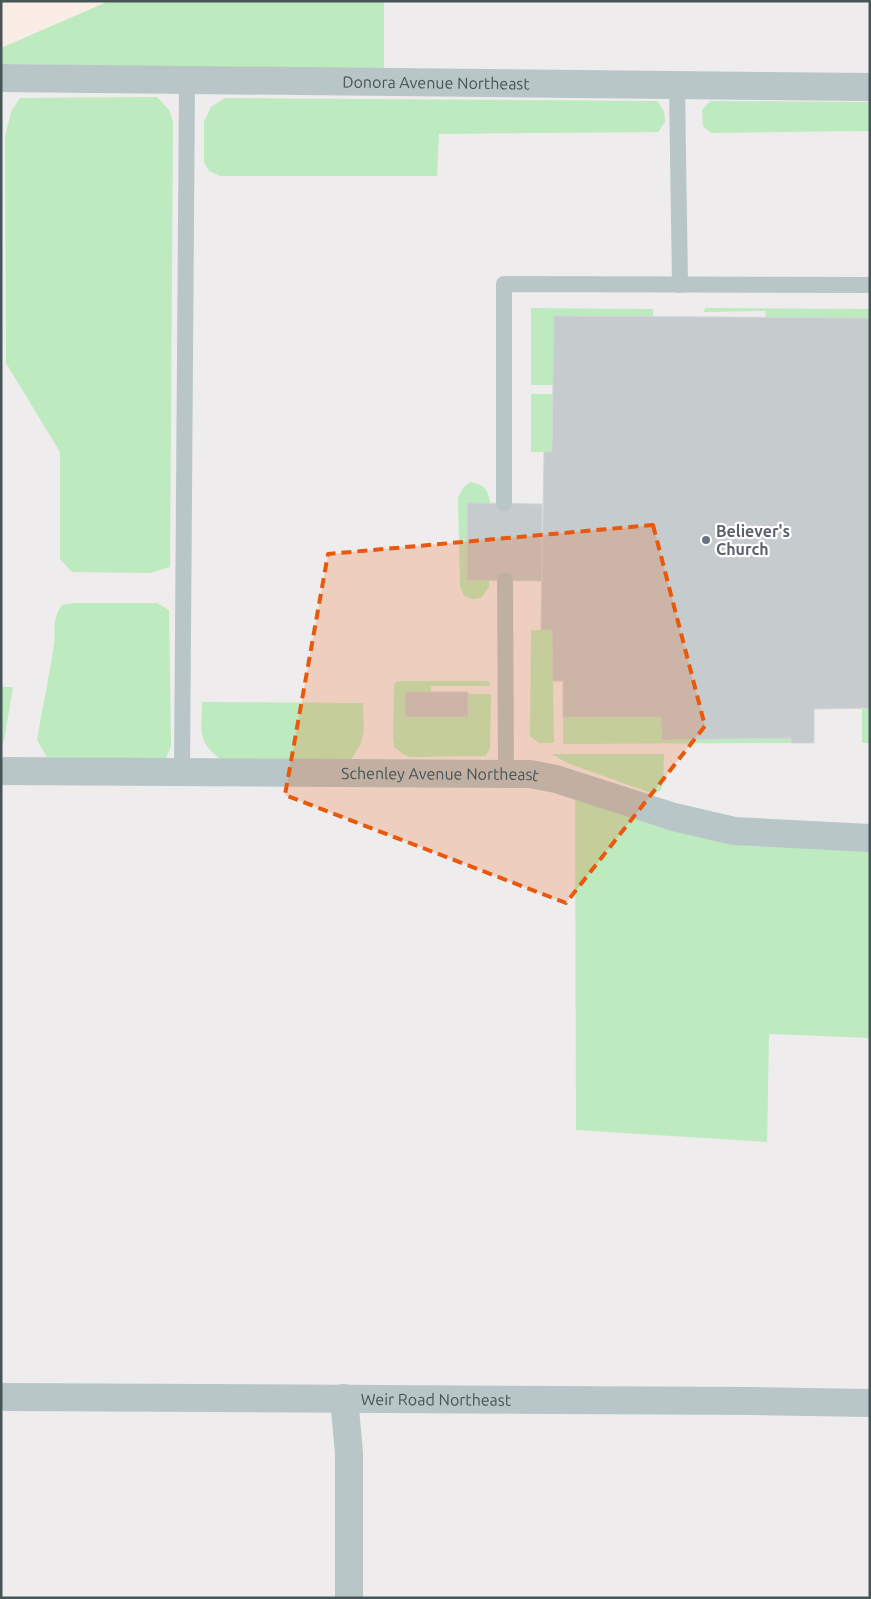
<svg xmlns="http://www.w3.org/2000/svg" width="871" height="1599" viewBox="0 0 871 1599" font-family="Ubuntu,sans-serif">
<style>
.commercial{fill:#faede5}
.green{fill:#bdeabf}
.building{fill:#c6cbce;stroke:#d1d5d8}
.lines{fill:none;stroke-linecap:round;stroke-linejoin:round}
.lane{stroke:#b8c6c8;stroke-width:16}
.street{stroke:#b8c6c8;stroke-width:28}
.marked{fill:#e8590c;fill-opacity:0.2;stroke:#e8590c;stroke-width:4;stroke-dasharray:10 6;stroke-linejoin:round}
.worship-dot{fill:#6b7280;stroke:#fff;stroke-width:2}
.labels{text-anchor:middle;stroke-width:4.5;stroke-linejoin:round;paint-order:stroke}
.street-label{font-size:16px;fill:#465558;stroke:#fff}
.worship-label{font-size:16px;font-weight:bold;fill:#5b616d;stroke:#fff;text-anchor:start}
</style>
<rect width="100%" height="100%" fill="#efeced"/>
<!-- commercial -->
<polygon class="commercial" points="1,1 109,1 1,48"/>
<!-- green -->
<g class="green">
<polygon points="109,1 384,1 384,70 1,64 1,48"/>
<polygon points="157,97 169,110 173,122 170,567 150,573 72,572 60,559 60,452 6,363 5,137 11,112 20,98"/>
<polygon points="225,98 657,101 664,111 665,122 658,132 439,134 437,176 220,176 209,171 204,162 204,122 211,107"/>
<polygon points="710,101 870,102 870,225 869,131 711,133 703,126 702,110"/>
<polygon points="531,308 653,309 653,317 554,316 553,385 531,385"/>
<polygon points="705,308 870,309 870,318 766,317 765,311 704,312"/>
<rect x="531" y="394" width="21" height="58"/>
<path d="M470 482C485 485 488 489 490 503L467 504V580H489V587L481 598 472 599 464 596 460 586 458 498 463 488Z"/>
<path d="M73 603H157L169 610 171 746 166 759 47 757 37 740C42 709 49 677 54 645 56 628 51 621 62 605Z"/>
<polygon points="531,630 552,630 554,743 539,743 530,736"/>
<polygon points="401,681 486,681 490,683 490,686 431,686 431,692 405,692 406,717 468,717 468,694 491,694 490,748 486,756 410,757 403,754 394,747 393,737 394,685 396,682"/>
<polygon points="1,687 13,687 4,740 1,746"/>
<path d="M202 702 363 703C363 727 368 738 351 759H220C196 740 202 731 202 702Z"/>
<polygon points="870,708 870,743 862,743 862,709"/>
<polygon points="563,717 661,717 662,740 791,738 791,743 563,744"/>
<polygon points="552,754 664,754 663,785 660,791 654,794 567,763"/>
<polygon points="575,795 870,846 870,1038 769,1034 767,1142 576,1130"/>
</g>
<!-- building -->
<g class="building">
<polygon points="554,316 870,318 870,708 814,709 814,743 791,743 791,738 662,740 661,717 563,717 563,681 553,681 552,630 541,630 544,452 552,452"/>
<polygon points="467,503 542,504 542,581 467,580"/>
<rect x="405" y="692" width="63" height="25"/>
</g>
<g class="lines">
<!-- lane -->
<g class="lane">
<polyline points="677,86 680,285"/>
<polyline points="504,503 504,284 870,285"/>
<polyline points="505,580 506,775"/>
<polyline points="182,772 187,81"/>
</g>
<!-- street -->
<g class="street">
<path id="s1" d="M1 78 870 87"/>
<path id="s2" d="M1 771 530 774 556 779 674 817 734 831 870 838"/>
<path id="s3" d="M1 1397 752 1401 870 1403"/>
<polyline points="344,1398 349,1453 349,1598"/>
</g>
</g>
<!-- marked area -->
<path class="marked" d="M653 525 705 726 566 903 285 795 328 554Z"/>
<!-- markers -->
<circle class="worship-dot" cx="706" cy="540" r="5"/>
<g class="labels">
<!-- street labels -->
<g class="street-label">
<text dy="6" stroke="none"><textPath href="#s1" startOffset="435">Donora Avenue Northeast</textPath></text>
<text dy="6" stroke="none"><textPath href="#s2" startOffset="439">Schenley Avenue Northeast</textPath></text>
<text dy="6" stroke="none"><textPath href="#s3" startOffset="435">Weir Road Northeast</textPath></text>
</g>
<!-- worship labels -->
<g class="worship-label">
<text x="716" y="537">Believer's<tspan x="716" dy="18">Church</tspan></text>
</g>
</g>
<!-- border -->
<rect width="871" height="1599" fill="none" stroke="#465558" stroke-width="5"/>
</svg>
